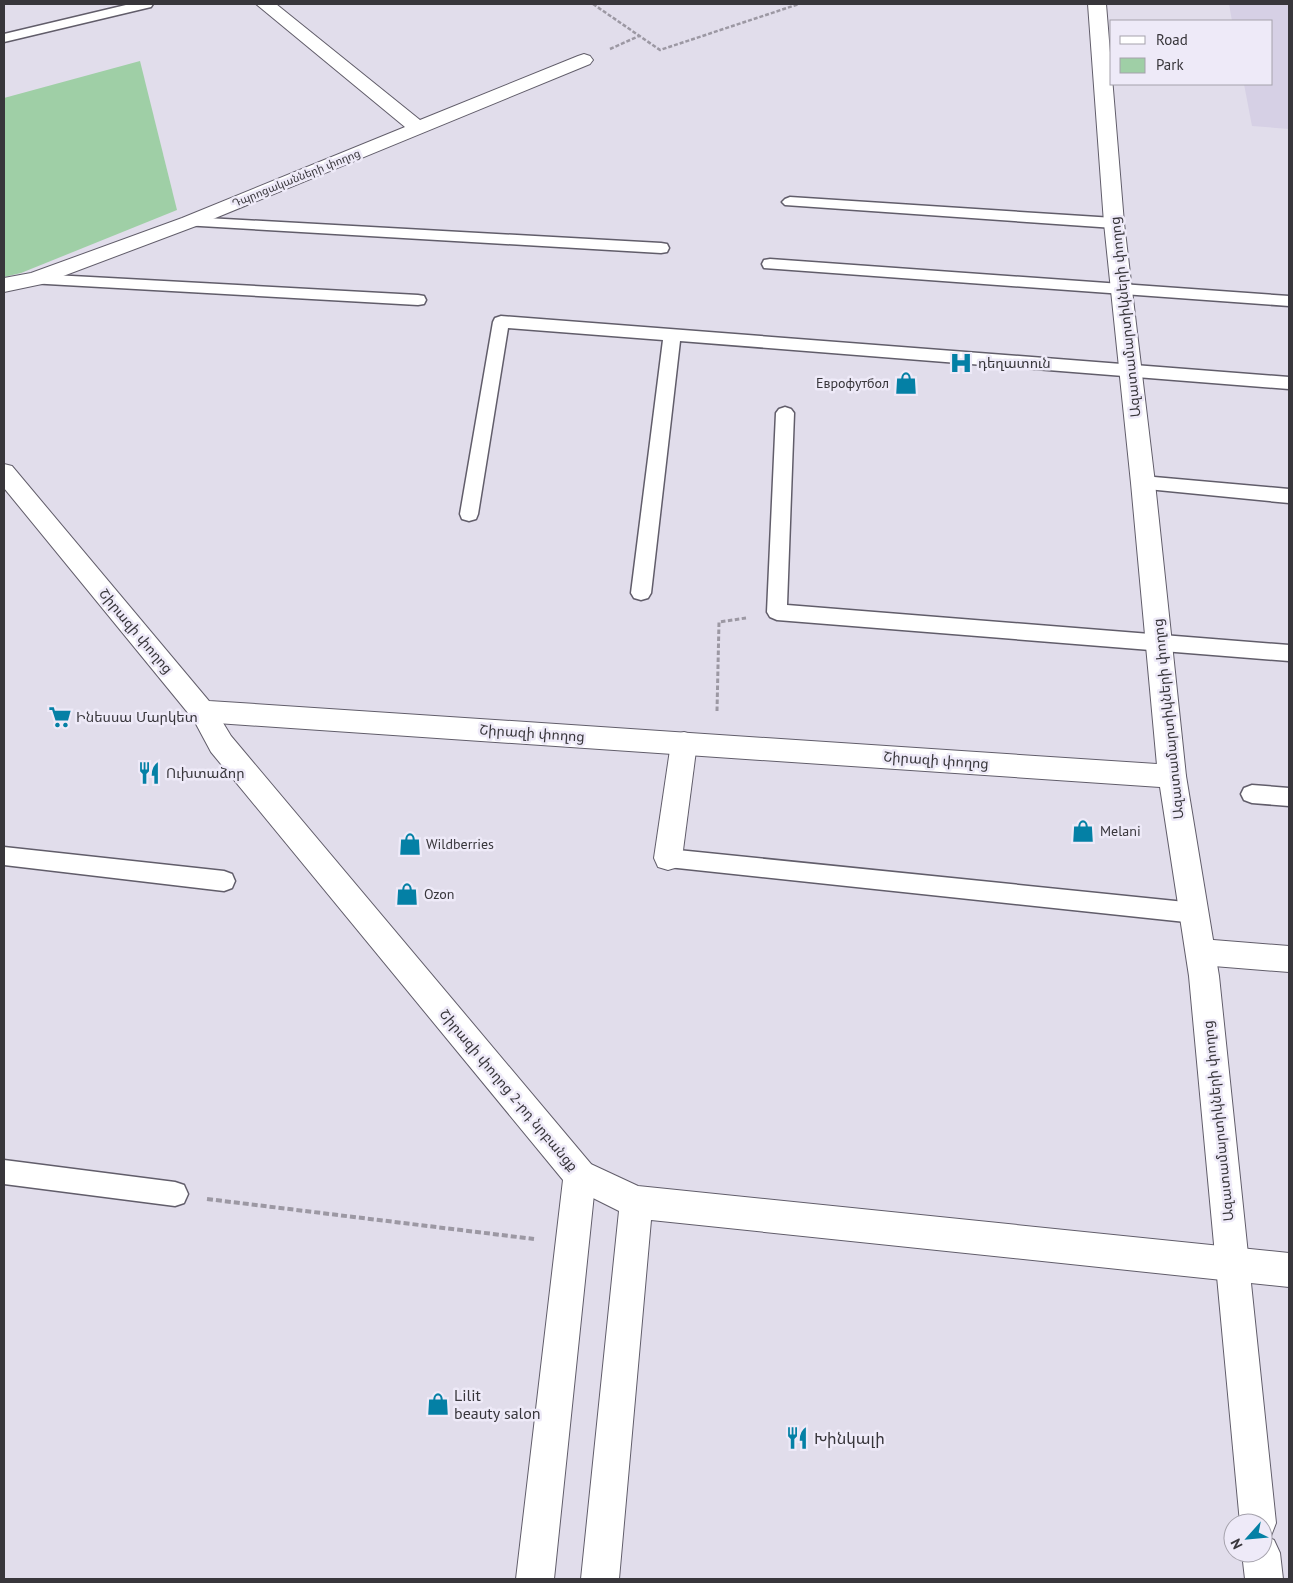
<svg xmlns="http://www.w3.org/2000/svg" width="1293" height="1583" viewBox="0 0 1293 1583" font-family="'PT Sans','Noto Sans Armenian',sans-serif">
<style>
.built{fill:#d6d0e5}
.green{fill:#9fcfa6}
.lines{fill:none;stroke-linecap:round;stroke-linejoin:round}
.service-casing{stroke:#615d6a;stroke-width:3}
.pedestrian-casing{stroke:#615d6a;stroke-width:2}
.minor-casing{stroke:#615d6a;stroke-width:2}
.tertiary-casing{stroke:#615d6a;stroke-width:2}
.path-far2{stroke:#9c98a3;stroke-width:2.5;stroke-dasharray:4 2;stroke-linecap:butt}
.path-far1{stroke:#9c98a3;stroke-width:3;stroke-dasharray:4.5 2.5;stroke-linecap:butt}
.path{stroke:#9c98a3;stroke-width:4;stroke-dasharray:6 3;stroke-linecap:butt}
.service{fill:#fff;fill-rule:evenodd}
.pedestrian{fill:#fff;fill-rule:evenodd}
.minor{fill:#fff;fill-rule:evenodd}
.tertiary{fill:#fff;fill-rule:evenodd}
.labels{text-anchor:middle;stroke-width:5;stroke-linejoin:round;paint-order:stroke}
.far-street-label{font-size:11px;fill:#38363b;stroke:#eeeaf8}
.street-label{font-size:14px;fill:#38363b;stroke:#eeeaf8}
.poi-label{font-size:14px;fill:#38363b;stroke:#eeeaf8;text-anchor:start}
.near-poi-label{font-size:16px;fill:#38363b;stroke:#eeeaf8;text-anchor:start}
</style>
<rect width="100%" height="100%" fill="#e1ddeb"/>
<!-- built -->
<polygon class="built" points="1229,4 1289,4 1289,129 1252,126 1244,84 1272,84 1272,21 1232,21"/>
<!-- green -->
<polygon class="green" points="140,61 177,210 21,273 4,277 4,98"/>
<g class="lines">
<defs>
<g id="service">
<polygon points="130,4 153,4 151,7 4,42 4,34"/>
<polygon points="790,197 1114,218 1120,220 1122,223 1120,226 1114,228 785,205 782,202 785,199"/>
<polygon points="189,217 661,243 667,244 669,248 667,252 661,253 183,225 181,222 183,219"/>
<polygon points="770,259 1289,296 1289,306 764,268 762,264 764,260"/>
<polygon points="35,274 418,295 424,296 426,300 424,304 418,305 29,283 27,279 29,275"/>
<polygon points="501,316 1289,377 1289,389 680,341 651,593 648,598 641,600 634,598 631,593 663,340 508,328 478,514 476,519 469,521 462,519 460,514 493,322 495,318"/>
<polygon points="785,407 791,409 794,413 787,605 1289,645 1289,661 777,620 770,617 767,612 776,413 779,409"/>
<polygon points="1143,476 1289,489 1289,503 1137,488 1134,483 1137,478"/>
<polygon points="1252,785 1289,788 1289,806 1252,803 1244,800 1241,794 1244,788"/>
<polygon points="4,847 224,871 232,874 235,881 232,888 224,891 4,865"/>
<polygon points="668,849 1195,903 1203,906 1206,913 1203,920 1195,923 668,867 660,865 657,858 660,851"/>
<polygon points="4,1160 175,1182 184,1185 188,1194 184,1203 175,1206 4,1184"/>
</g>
<polygon id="pedestrian" points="580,1159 638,1186 1289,1253 1289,1287 651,1220 619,1579 581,1579 619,1211 569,1186 564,1175 569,1164"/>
<g id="minor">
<polygon points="256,4 276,4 420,120 578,56 584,54 590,56 593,60 590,64 196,226 42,284 4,292 4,278 31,273 182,218 405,127"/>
<polygon points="1088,4 1106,4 1124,223 1155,483 1186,776 1182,784 1172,787 1162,784 1158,776 1131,483 1104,223"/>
<polygon points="202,700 211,703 231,736 591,1164 596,1175 554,1579 516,1579 563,1180 211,752 189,711 193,703"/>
<polygon points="684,732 694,735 697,743 682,858 678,867 668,870 658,867 654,858 671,743 674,735"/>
<polygon points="1201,939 1289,946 1289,972 1201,965 1191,961 1186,952 1191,943"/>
</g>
<polygon id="tertiary" points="4,464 12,466 209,701 1172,765 1182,768 1186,776 1219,976 1276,1523 1271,1536 1268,1537 1274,1540 1280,1553 1283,1579 1245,1579 1242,1553 1263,1553 1263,1523 1240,1523 1189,976 1160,787 202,722 193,719 4,488"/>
</defs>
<!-- service casing -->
<use href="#service" class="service-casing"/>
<!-- pedestrian casing -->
<use href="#pedestrian" class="pedestrian-casing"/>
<!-- minor casing -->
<use href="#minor" class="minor-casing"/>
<!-- tertiary casing -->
<use href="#tertiary" class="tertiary-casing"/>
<!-- path-far2 -->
<g class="path-far2">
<polyline points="593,4 660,50 799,4"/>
<polyline points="610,49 639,36"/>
</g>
<!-- path-far1 -->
<polyline class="path-far1" points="717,711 719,622 746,618"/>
<!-- path -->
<polyline class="path" points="207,1199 534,1239"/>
<!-- service -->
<use href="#service" class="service"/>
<!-- pedestrian -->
<use href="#pedestrian" class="pedestrian"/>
<!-- minor -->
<use href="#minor" class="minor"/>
<!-- tertiary -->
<use href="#tertiary" class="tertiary"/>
</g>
<!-- icons -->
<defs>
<symbol id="hospital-bare" viewBox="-9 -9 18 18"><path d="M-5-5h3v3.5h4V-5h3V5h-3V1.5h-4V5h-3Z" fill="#0480a5" stroke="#eeeaf8" stroke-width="2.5" paint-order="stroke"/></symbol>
<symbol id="shop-bare" viewBox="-9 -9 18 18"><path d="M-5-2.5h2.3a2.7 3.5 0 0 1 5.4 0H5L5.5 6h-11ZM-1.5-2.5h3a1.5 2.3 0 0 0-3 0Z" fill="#0480a5" stroke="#eeeaf8" stroke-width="2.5" paint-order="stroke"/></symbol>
<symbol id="supermarket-bare" viewBox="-9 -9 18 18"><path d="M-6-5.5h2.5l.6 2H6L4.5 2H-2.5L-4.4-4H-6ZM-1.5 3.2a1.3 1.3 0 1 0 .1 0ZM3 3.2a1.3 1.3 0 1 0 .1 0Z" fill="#0480a5" stroke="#eeeaf8" stroke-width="2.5" paint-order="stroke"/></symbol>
<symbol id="restaurant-bare" viewBox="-9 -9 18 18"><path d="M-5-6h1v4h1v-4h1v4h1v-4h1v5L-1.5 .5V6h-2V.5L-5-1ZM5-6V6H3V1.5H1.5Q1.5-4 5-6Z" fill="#0480a5" stroke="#eeeaf8" stroke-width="2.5" paint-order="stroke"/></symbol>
</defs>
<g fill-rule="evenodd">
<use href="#hospital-bare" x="945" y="347" width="32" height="32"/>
<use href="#shop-bare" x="890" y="367" width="32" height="32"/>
<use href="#supermarket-bare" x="44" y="701" width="32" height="32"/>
<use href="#restaurant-bare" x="133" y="757" width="32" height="32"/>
<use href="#shop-bare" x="1067" y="815" width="32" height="32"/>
<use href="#shop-bare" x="394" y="828" width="32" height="32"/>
<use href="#shop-bare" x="391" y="878" width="32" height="32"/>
<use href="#shop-bare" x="422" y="1388" width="32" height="32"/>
<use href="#restaurant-bare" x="781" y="1422" width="32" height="32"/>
</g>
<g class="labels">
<!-- far-street labels -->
<g class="far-street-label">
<text transform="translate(296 178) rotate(-22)" y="4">Դպրոցականների փողոց</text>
</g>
<!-- street labels -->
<g class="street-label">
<text transform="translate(1125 317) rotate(-96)" y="5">Ազատամարտիկների փողոց</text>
<text transform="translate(136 631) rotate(50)" y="5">Շիրազի փողոց</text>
<text transform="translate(1168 719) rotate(-96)" y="5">Ազատամարտիկների փողոց</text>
<text transform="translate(532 733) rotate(4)" y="5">Շիրազի փողոց</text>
<text transform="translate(936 760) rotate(4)" y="5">Շիրազի փողոց</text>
<text transform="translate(509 1090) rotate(50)" y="5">Շիրազի փողոց 2-րդ նրբանցք</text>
<text transform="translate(1218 1121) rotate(-96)" y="5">Ազատամարտիկների փողոց</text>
</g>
<!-- poi labels -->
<g class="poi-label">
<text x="978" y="368">դեղատուն</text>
<text x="889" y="388" text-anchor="end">Еврофутбол</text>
<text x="76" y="722">Ինեսսա Մարկետ</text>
<text x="166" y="778">Ուխտաձոր</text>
<text x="1100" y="836">Melani</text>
<text x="426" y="849">Wildberries</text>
<text x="424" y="899">Ozon</text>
</g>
<!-- near-poi labels -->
<g class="near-poi-label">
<text x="454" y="1401">Lilit<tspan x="454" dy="18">beauty salon</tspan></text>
<text x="814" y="1444">Խինկալի</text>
</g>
</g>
<!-- border -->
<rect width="1293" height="1583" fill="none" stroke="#38363b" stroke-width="10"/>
<!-- legend -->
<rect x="1110" y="20" width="162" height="65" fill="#eeeaf8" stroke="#a5a2ac"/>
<rect x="1120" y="36" width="25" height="8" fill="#ffffff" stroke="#a5a2ac"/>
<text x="1156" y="45" font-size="15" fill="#38363b">Road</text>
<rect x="1120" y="58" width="25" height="15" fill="#9fcfa6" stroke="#a5a2ac"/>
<text x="1156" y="70" font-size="15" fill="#38363b">Park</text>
<!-- north arrow -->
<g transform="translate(1248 1538) rotate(243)"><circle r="24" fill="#eeeaf8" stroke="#a5a2ac"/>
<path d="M0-4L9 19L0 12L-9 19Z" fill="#0480a5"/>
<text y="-8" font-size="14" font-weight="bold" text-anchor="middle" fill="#38363b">N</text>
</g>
</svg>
